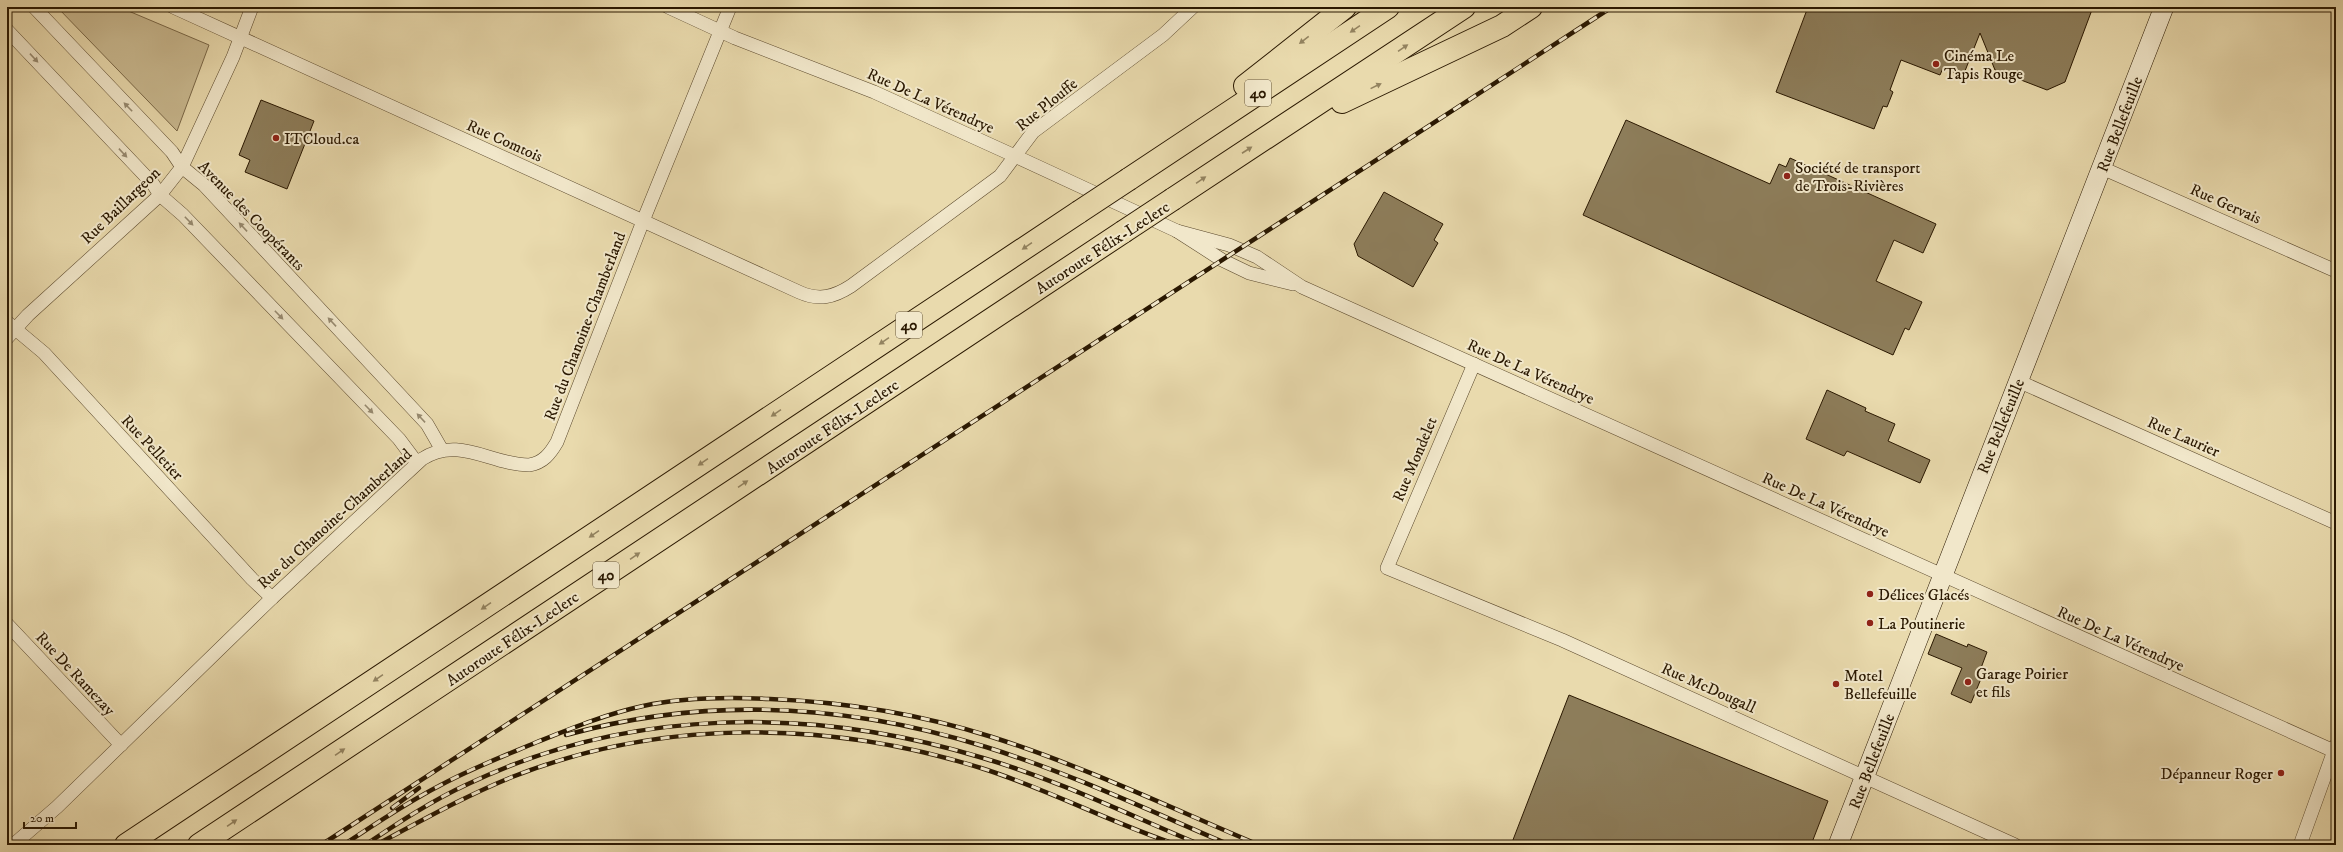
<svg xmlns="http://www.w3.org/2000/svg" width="2343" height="852" viewBox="0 0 2343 852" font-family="'IM FELL DW Pica',serif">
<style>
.green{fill:#c9b990;stroke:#7a6848}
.building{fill:#8d7d5a;stroke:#2a1801}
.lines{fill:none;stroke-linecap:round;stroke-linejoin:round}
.street-casing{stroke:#5a482c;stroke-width:14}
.secondary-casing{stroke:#2a1801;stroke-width:20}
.highway-casing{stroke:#2a1801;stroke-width:24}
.street{stroke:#f1e7ca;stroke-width:13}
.secondary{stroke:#f1e7ca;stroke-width:19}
.highway{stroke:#e9daad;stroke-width:22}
.rail-casing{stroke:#2a1801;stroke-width:4.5}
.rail{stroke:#f1e7ca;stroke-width:3;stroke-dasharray:9;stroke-linecap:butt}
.highway-bridge-casing{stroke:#2a1801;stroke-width:24;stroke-linecap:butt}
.highway-bridge{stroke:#e9daad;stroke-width:22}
.oneway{fill:#938360}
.oneway2{fill:#978a70}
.poi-dot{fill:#8f2418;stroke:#f1e7ca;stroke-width:1.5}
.labels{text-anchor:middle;stroke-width:4;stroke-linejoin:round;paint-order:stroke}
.shield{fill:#f1e7ca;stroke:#66563d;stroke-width:1}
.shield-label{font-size:15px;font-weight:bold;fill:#2a1801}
.poi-label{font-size:16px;fill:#2a1801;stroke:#f1e7ca;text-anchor:start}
.street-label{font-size:16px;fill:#2a1801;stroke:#f1e7ca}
</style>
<rect width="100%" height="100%" fill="#e9daad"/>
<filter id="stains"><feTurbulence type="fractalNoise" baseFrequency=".005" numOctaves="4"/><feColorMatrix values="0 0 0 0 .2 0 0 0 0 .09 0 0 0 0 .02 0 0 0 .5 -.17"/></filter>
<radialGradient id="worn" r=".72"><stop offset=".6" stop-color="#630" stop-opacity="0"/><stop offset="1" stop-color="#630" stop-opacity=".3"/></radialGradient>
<!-- green -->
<polygon class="green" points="57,7 119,7 209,45 177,131"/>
<!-- building -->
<g class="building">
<polygon points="1808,7 2093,7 2065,82 2047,90 1995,70 1980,33 1963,76 1943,68 1940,75 1901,60 1890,90 1893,92 1887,107 1883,106 1874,129 1776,92"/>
<polygon points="261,100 314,121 287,189 245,172 250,160 239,155"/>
<polygon points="1626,120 1770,184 1779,164 1786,167 1790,158 1936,224 1923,253 1894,240 1876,281 1922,302 1909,330 1905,328 1893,355 1583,215"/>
<polygon points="1384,192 1443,224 1434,240 1438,243 1413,287 1358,256 1354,244"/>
<polygon points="1827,390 1866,408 1865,411 1895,424 1888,441 1930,460 1920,483 1847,451 1844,456 1806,439"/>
<polygon points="1936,634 1967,647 1968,644 1987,652 1981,668 1985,669 1971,703 1951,694 1962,668 1928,654"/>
<polygon points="1569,695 1828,801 1811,845 1511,845"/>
</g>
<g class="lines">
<defs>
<g id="street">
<polyline points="34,7 172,152 182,167 204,185 427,424 442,450"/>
<path d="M173 7 799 292C819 301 834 297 851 286L1000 176 1033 132 1163 35 1193 7"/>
<polyline points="668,7 735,38 874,92 1015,156 1177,231 1222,260 1249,273 1293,284"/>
<polyline points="7,30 153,184 160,195 183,215 399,439 417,463"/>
<polyline points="2102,168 2336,271"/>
<polyline points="1177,231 1229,245 1257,257 1302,287 2336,752"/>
<polyline points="7,322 44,353 252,579 272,598"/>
<polyline points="7,338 28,315 160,195 182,167 233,57 252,7"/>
<polyline points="1474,364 1387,568 1562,640 2015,845"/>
<polyline points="2018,381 2336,523"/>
<polyline points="7,624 121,745"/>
<path d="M13 845 57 807 272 598 422 459C459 435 491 465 529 465 543 463 550 454 557 442L643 221 730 7"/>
<polyline points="2300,845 2336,745"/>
</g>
<polyline id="secondary" points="1838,845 2164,7"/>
<g id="highway">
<polyline points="1245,86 1345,7"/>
<polyline points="1342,102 1502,26 1531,7"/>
<polyline points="1129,179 1388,7"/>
<polyline points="1173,199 1464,7"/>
<polyline points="126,845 1079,212"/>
<polyline points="199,845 1123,232"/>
</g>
</defs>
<!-- street casing -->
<use href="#street" class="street-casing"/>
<!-- secondary casing -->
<use href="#secondary" class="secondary-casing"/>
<!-- highway casing -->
<use href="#highway" class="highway-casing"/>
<!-- street -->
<use href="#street" class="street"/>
<!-- secondary -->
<use href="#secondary" class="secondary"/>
<!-- highway -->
<use href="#highway" class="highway"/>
<defs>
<g id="rail">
<path d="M566 735C707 696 846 703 986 747 1070 773 1150 811 1230 845"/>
<polyline points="392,808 419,788"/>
<polyline points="321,845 1612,7"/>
<path d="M343 845C374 825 406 803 439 786 470 769 504 756 537 742 572 728 606 714 643 706 685 697 728 697 770 699 845 702 920 714 992 737 1083 766 1171 808 1259 845"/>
<path d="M365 845C398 823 431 801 468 784 629 707 814 706 983 758 1058 780 1129 815 1201 845"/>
<path d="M376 845C421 821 465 796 512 777 661 718 829 720 981 768 1048 789 1111 823 1178 845"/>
</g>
</defs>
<!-- rail casing -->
<use href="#rail" class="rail-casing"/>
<!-- rail -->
<use href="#rail" class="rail"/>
<defs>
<g id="highway-bridge">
<polyline points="1079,212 1129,179"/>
<polyline points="1123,232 1173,199"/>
</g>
</defs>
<!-- highway-bridge casing -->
<use href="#highway-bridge" class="highway-bridge-casing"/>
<!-- highway-bridge -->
<use href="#highway-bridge" class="highway-bridge"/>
</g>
<!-- one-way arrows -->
<defs><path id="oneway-solid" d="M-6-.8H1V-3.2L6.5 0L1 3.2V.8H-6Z"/></defs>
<g class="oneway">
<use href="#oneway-solid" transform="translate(1355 29) rotate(146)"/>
<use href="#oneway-solid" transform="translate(1304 40) rotate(142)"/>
<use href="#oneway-solid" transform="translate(1403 48) rotate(-34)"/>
<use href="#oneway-solid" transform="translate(1376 86) rotate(-26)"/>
<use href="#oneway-solid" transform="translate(1247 150) rotate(-33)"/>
<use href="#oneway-solid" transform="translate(1201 180) rotate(-34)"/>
<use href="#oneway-solid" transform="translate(1027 246) rotate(146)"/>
<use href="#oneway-solid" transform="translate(884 341) rotate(146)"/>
<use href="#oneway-solid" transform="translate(776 413) rotate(146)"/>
<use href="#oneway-solid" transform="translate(703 462) rotate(146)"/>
<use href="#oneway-solid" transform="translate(743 484) rotate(-34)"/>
<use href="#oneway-solid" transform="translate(594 534) rotate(146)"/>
<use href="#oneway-solid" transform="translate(635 556) rotate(-34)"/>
<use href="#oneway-solid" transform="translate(486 606) rotate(146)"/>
<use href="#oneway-solid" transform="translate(378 678) rotate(146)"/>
<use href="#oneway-solid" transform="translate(340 752) rotate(-34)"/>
<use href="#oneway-solid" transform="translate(232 823) rotate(-34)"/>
</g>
<g class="oneway2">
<use href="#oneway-solid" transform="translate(34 58) rotate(47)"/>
<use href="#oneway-solid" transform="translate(128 107) rotate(-134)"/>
<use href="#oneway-solid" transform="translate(123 153) rotate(47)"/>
<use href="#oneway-solid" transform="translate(189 221) rotate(46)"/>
<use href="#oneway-solid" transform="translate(243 227) rotate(-133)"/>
<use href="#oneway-solid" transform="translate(279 315) rotate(46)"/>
<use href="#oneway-solid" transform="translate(332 322) rotate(-133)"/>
<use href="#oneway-solid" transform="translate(369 409) rotate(46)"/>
<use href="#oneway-solid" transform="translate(421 418) rotate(-133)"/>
</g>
<!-- markers -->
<g class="poi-dot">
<circle cx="1936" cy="64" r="4"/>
<circle cx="276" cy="138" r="4"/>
<circle cx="1787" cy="176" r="4"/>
<circle cx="1870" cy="594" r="4"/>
<circle cx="1870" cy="623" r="4"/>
<circle cx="1968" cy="682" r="4"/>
<circle cx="1836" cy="684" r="4"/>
<circle cx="2281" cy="773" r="4"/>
</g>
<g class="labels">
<!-- shield labels -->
<g class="shield">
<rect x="1245" y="80" width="26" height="26" rx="3"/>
<rect x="896" y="312" width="26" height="26" rx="3"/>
<rect x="593" y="562" width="26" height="26" rx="3"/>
</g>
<g class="shield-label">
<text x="1258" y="98">40</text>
<text x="909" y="330">40</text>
<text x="606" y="580">40</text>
</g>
<!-- poi labels -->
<g class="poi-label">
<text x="1944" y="61">Cinéma Le<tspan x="1944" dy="18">Tapis Rouge</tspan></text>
<text x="284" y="144">ITCloud.ca</text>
<text x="1795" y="173">Société de transport<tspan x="1795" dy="18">de Trois-Rivières</tspan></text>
<text x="1878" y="600">Délices Glacés</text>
<text x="1878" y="629">La Poutinerie</text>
<text x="1976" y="679">Garage Poirier<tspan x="1976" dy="18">et fils</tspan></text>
<text x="1844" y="681">Motel<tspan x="1844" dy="18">Bellefeuille</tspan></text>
<text x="2273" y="779" text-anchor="end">Dépanneur Roger</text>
</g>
<!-- street labels -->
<g class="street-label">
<text transform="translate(931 100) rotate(24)" y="6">Rue De La Vérendrye</text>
<text transform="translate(1046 104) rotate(-39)" y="6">Rue Plouffe</text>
<text transform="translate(2119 124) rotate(-69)" y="6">Rue Bellefeuille</text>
<text transform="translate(505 140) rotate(24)" y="6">Rue Comtois</text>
<text transform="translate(2226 203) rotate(24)" y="6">Rue Gervais</text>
<text transform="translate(120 205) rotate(-44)" y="6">Rue Baillargeon</text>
<text transform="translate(252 215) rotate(46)" y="6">Avenue des Coopérants</text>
<text transform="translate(1102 247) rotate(-33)" y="6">Autoroute Félix-Leclerc</text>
<text transform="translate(584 326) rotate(-69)" y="6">Rue du Chanoine-Chamberland</text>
<text transform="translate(1531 371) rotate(24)" y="6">Rue De La Vérendrye</text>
<text transform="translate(832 426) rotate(-34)" y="6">Autoroute Félix-Leclerc</text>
<text transform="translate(2000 426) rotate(-68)" y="6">Rue Bellefeuille</text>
<text transform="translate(2184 436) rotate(24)" y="6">Rue Laurier</text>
<text transform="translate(153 447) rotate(47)" y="6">Rue Pelletier</text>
<text transform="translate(1414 459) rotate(-67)" y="6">Rue Mondelet</text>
<text transform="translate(1826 504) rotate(24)" y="6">Rue De La Vérendrye</text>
<text transform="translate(334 518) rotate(-42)" y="6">Rue du Chanoine-Chamberland</text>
<text transform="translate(512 638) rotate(-34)" y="6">Autoroute Félix-Leclerc</text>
<text transform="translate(2121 638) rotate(24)" y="6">Rue De La Vérendrye</text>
<text transform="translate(76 673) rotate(47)" y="6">Rue De Ramezay</text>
<text transform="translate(1709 687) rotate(24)" y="6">Rue McDougall</text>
<text transform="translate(1871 761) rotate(-69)" y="6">Rue Bellefeuille</text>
</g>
</g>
<!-- margin -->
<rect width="2343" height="852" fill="none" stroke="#e9daad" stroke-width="24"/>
<rect x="8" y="8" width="2327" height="836" fill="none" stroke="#2a1801" stroke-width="2"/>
<rect x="12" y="12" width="2319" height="828" fill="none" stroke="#2a1801"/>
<!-- scale -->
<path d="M24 822v6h52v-6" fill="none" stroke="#2a1801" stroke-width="2"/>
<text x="30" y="822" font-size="12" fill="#2a1801" stroke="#f1e7ca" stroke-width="3" paint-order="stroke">20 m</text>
<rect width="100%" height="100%" filter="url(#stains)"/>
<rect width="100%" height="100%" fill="url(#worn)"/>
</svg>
